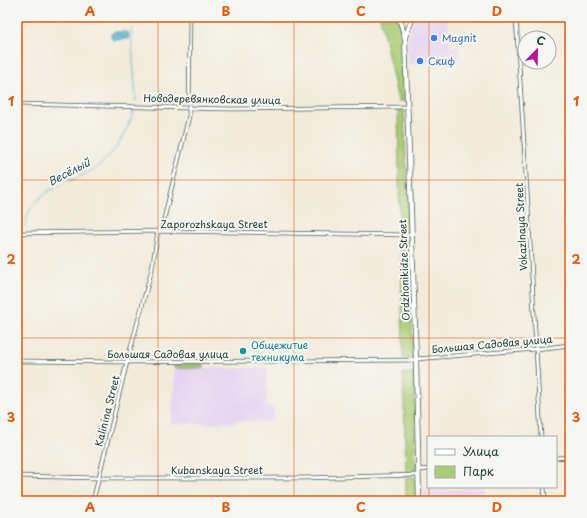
<svg xmlns="http://www.w3.org/2000/svg" width="587" height="518" viewBox="0 0 587 518" font-family="'Playpen Sans',sans-serif">
<style>
.built{fill:#e5d3f1}
.green{fill:#aacc75;stroke:#648454}
.water{fill:url(#water-waves);stroke:#3a7a84}
.lines{fill:none;stroke-linecap:round;stroke-linejoin:round}
.stream{stroke:#55b7d4;stroke-width:1}
.minor-casing{stroke:#3f574d;stroke-width:4.5}
.secondary-casing{stroke:#3f574d;stroke-width:6}
.minor{stroke:#fff;stroke-width:3}
.secondary{stroke:#fff;stroke-width:4.5}
.grid{fill:none;stroke:#e8590c;stroke-width:1;stroke-opacity:0.55}
.shop-dot{fill:#3f7fe0;stroke:#f6f6f2;stroke-width:1.5}
.culture-dot{fill:#0f9aa8;stroke:#f6f6f2;stroke-width:1.5}
.labels{text-anchor:middle;stroke-width:4;stroke-linejoin:round;paint-order:stroke}
.shop-label{font-size:10px;fill:#366cbe;stroke:#f6f6f2;text-anchor:start}
.street-label{font-size:10px;fill:#1f3d34;stroke:#f6f6f2}
.culture-label{font-size:10px;fill:#0d838f;stroke:#f6f6f2;text-anchor:start}
.water-label{font-size:11px;font-style:italic;fill:#2c5c5c;stroke:#f6f6f2}
.neatline{fill:none;stroke:#e8590c;stroke-width:1.5}
.grid-label{font-size:13px;text-anchor:middle;font-weight:bold;fill:#e8590c}
</style>
<defs>
<pattern id="water-waves" width="16" height="10" patternUnits="userSpaceOnUse"><rect width="16" height="10" fill="#55b7d4"/><path d="M0 5q4-4 8 0t8 0" fill="none" stroke="#4696ad"/></pattern>
</defs>
<rect width="100%" height="100%" fill="#f6f6f2"/>
<filter id="ink" filterUnits="userSpaceOnUse"><feTurbulence type="fractalNoise" baseFrequency=".025" numOctaves="2"/><feDisplacementMap in="SourceGraphic" scale="8" xChannelSelector="R" yChannelSelector="G"/><feConvolveMatrix kernelMatrix="1 2 1 2 8 2 1 2 1" color-interpolation-filters="sRGB"/></filter>
<filter id="wash" filterUnits="userSpaceOnUse"><feTurbulence type="fractalNoise" baseFrequency=".012" numOctaves="4" result="noise"/><feDisplacementMap in="SourceGraphic" scale="16" xChannelSelector="R" yChannelSelector="G"/><feGaussianBlur stdDeviation="0.9" result="paint"/><feColorMatrix in="noise" values="0 0 0 0 0 0 0 0 0 0 0 0 0 0 0 0 0 1.4 0 .05"/><feComposite in="paint" operator="in"/></filter>
<g filter="url(#wash)">
<rect width="100%" height="100%" fill="#f2ebda"/>
<!-- built -->
<g class="built">
<polygon points="414,17 447,17 450,47 459,46 460,60 408,64 408,36"/>
<polygon points="174,368 267,368 267,407 274,407 274,422 237,421 236,423 171,424 174,389"/>
<polygon points="464,487 485,487 486,501 424,501 423,490 464,489"/>
</g>
<!-- green -->
<g class="green">
<polygon points="380,17 397,17 401,28 402,38 404,101 398,101"/>
<polygon points="398,109 403,110 404,111 409,230 405,234 400,234"/>
<polygon points="401,237 405,237 409,240 413,358 403,358"/>
<rect x="174" y="364" width="30" height="4"/>
<polygon points="403,373 414,373 416,470 413,473 406,473"/>
<polygon points="406,477 413,477 416,479 417,501 406,501"/>
</g>
<!-- water -->
<polygon class="water" points="113,32 128,32 129,33 129,39 128,39 113,40 111,38 111,34"/>
<g class="lines">
<!-- stream -->
<g class="stream">
<polyline points="131,17 132,45 136,101"/>
<path d="M25 227C26 221 27 215 30 210 43 187 74 182 94 169 113 157 127 132 134 111"/>
</g>
</g>
</g>
<g filter="url(#ink)">
<g class="lines">
<defs>
<g id="minor">
<polyline points="516,17 528,207 541,437"/>
<polyline points="17,104 230,109 407,107"/>
<polyline points="161,231 189,116 190,17"/>
<polyline points="17,233 161,231 412,235"/>
<polyline points="416,359 536,349 570,345"/>
<polyline points="17,361 127,362 416,360"/>
<polyline points="556,458 570,457"/>
<polyline points="418,470 428,469"/>
<polyline points="17,476 99,478 303,478 418,475"/>
<polyline points="544,487 545,501"/>
<polyline points="93,501 127,362 152,269 158,231"/>
</g>
<g id="secondary">
<polyline points="399,17 405,38 416,360 419,501"/>
<polyline points="405,37 413,17"/>
</g>
</defs>
<!-- minor casing -->
<use href="#minor" class="minor-casing"/>
<!-- secondary casing -->
<use href="#secondary" class="secondary-casing"/>
<!-- minor -->
<use href="#minor" class="minor"/>
<!-- secondary -->
<use href="#secondary" class="secondary"/>
</g>
</g>
<!-- grid -->
<path class="grid" d="M158 17V501M294 17V501M429 17V437M17 180H570M17 338H570M429 487V501"/>
<!-- markers -->
<g class="shop-dot">
<circle cx="434" cy="38" r="4"/>
<circle cx="420" cy="61" r="4"/>
</g>
<circle class="culture-dot" cx="243" cy="351" r="4"/>
<g class="labels">
<!-- shop labels -->
<g class="shop-label">
<text x="442" y="42">Magnit</text>
<text x="428" y="65">Скиф</text>
</g>
<!-- street labels -->
<g class="street-label">
<text transform="translate(212 99) rotate(1)" y="4">Новодеревянковская улица</text>
<text x="214" y="228">Zaporozhskaya Street</text>
<text transform="translate(521 227) rotate(-93)" y="4">Vokazlnaya Street</text>
<text transform="translate(404 270) rotate(-92)" y="4">Ordzhonikidze Street</text>
<text transform="translate(492 344) rotate(-5)" y="4">Большая Садовая улица</text>
<text x="168" y="358">Большая Садовая улица</text>
<text transform="translate(107 411) rotate(-76)" y="4">Kalinina Street</text>
<text x="217" y="474">Kubanskaya Street</text>
</g>
<!-- culture labels -->
<g class="culture-label">
<text x="251" y="349">Общежитие<tspan x="251" dy="12">техникума</tspan></text>
</g>
<!-- water labels -->
<g class="water-label">
<text transform="translate(69 172) rotate(-28)" y="4">Весёлый</text>
</g>
</g>
<!-- margin -->
<rect width="587" height="518" fill="none" stroke="#f6f6f2" stroke-width="44"/>
<!-- legend -->
<rect x="427" y="436" width="130" height="52" fill="#f6f6f2" stroke="#a0aca6"/>
<rect x="435" y="449" width="20" height="6" fill="#ffffff" stroke="#a0aca6"/>
<text x="463" y="456" font-size="12" fill="#1f3d34">Улица</text>
<rect x="435" y="466" width="20" height="12" fill="#aacc75" stroke="#a0aca6"/>
<text x="463" y="476" font-size="12" fill="#1f3d34">Парк</text>
<!-- north arrow -->
<g transform="translate(537 50) rotate(23)"><circle r="19" fill="#f6f6f2" stroke="#a0aca6"/>
<path d="M0-3L7 15L0 10L-7 15Z" fill="#b5179e"/>
<text y="-6" font-size="11" font-weight="bold" text-anchor="middle" fill="#1f3d34">С</text>
</g>
<rect x="22" y="22" width="543" height="474" class="neatline"/>
<g class="grid-label">
<text x="90" y="16">A</text>
<text x="226" y="16">B</text>
<text x="361" y="16">C</text>
<text x="497" y="16">D</text>
<text x="11" y="106">1</text>
<text x="576" y="106">1</text>
<text x="11" y="264">2</text>
<text x="576" y="264">2</text>
<text x="11" y="422">3</text>
<text x="576" y="422">3</text>
<text x="90" y="512">A</text>
<text x="226" y="512">B</text>
<text x="361" y="512">C</text>
<text x="497" y="512">D</text>
</g>
</svg>
